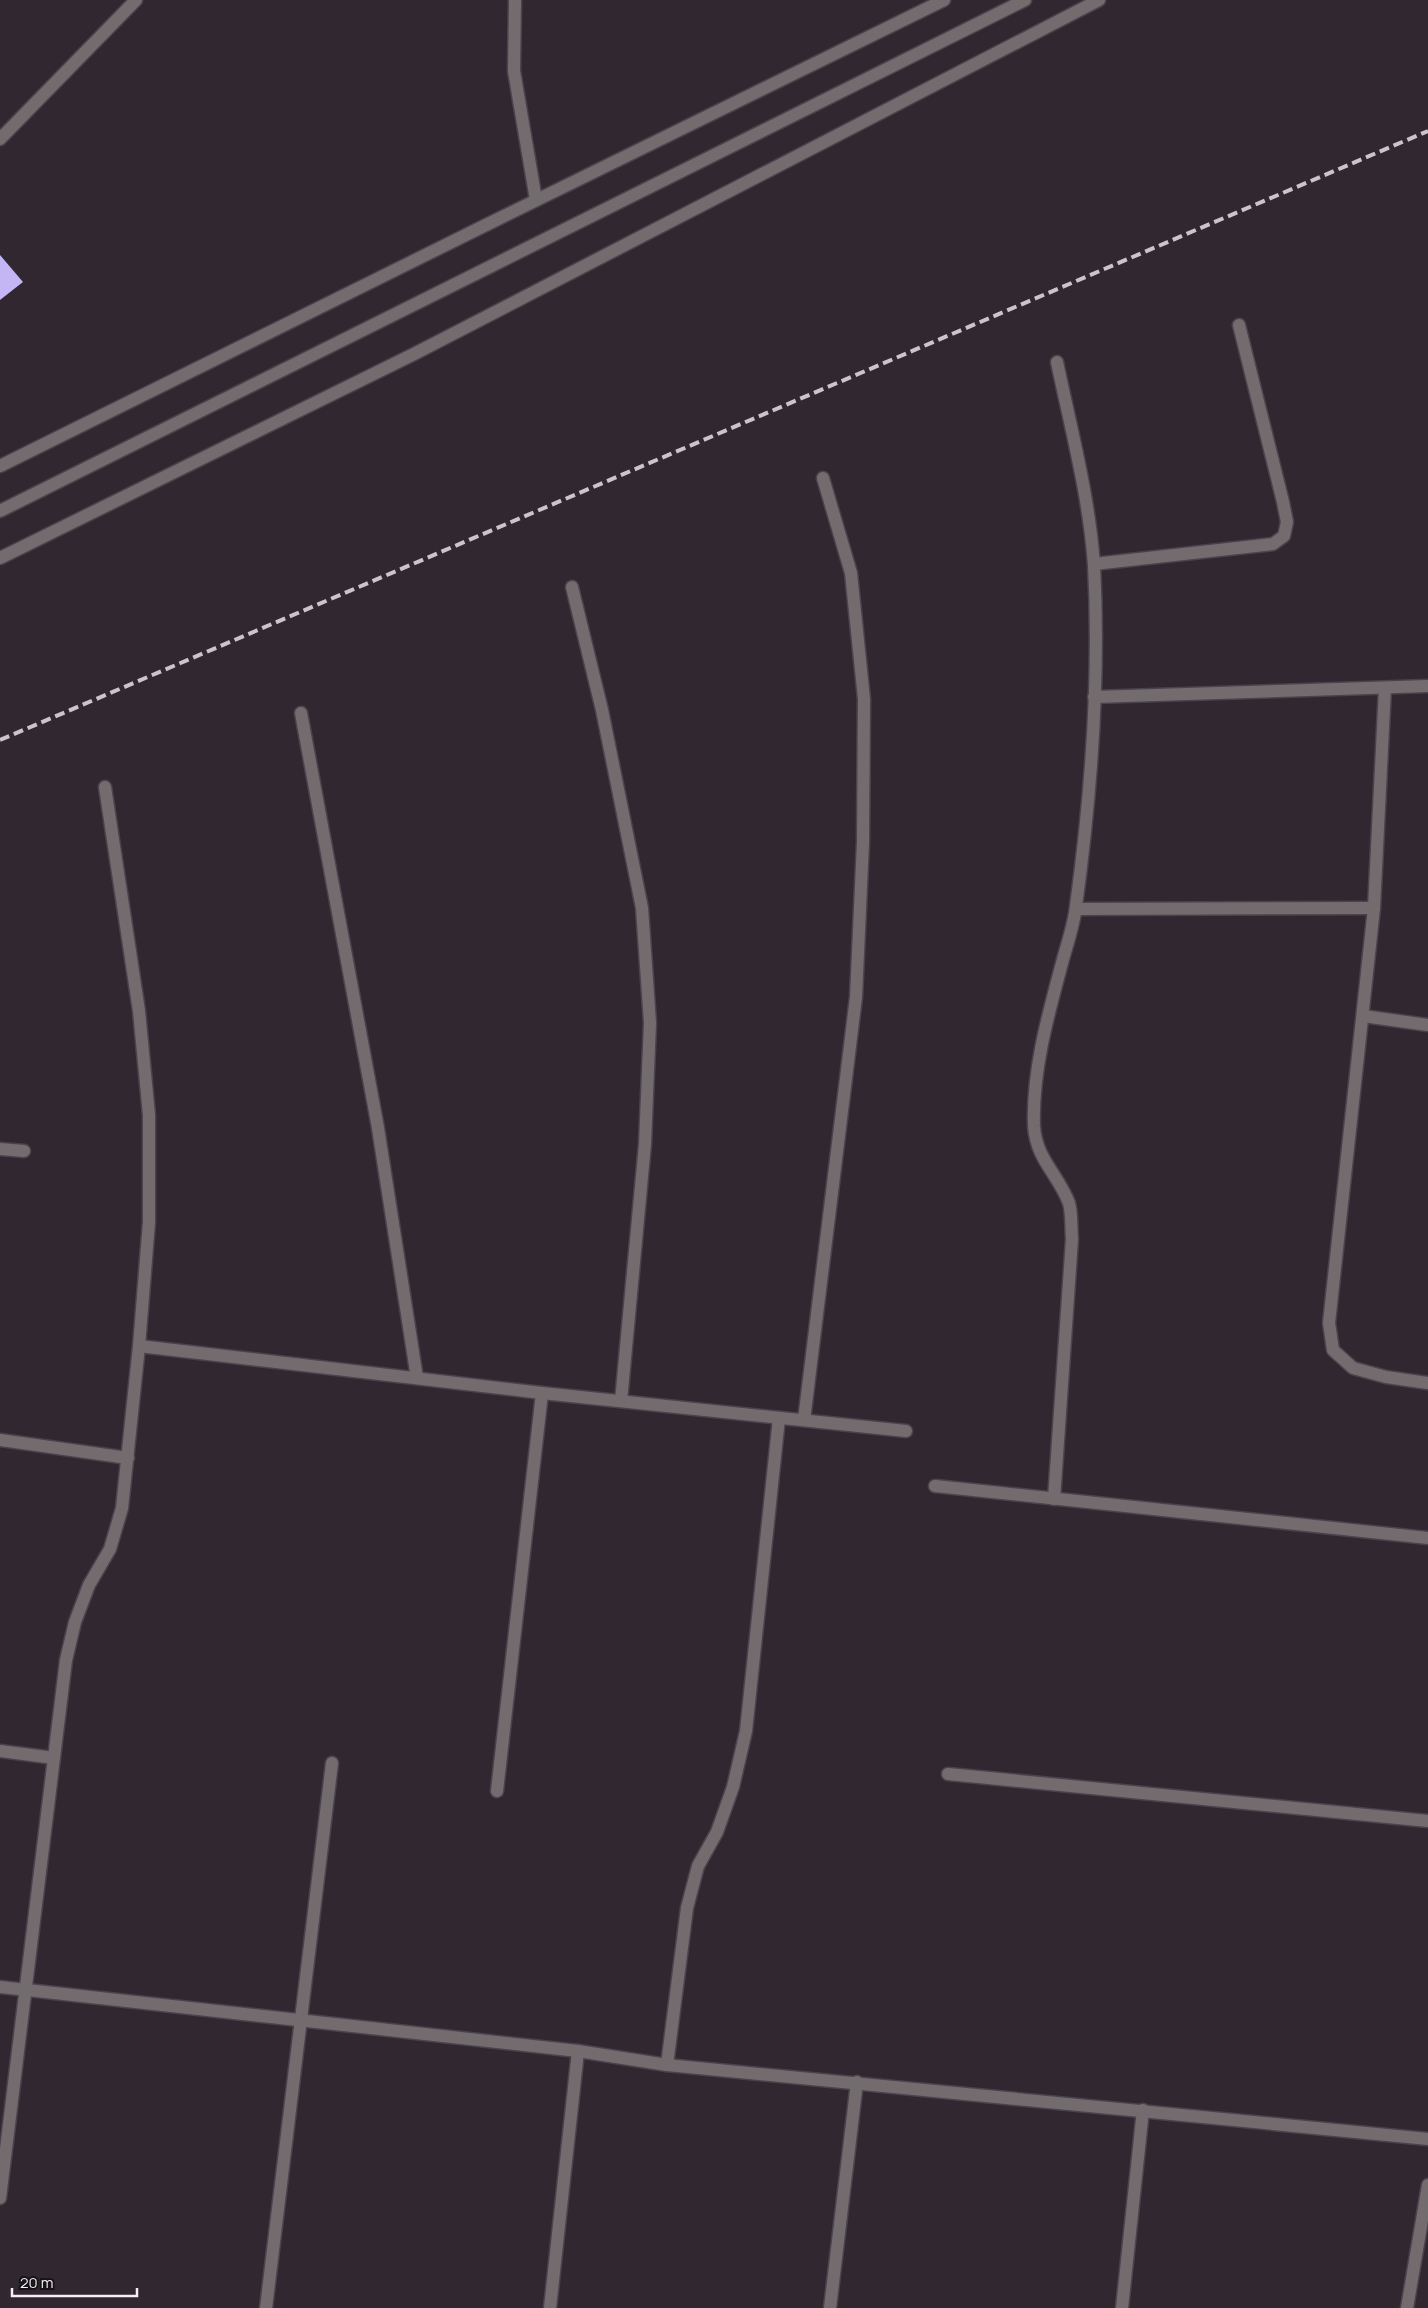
<svg xmlns="http://www.w3.org/2000/svg" width="1428" height="2308" viewBox="0 0 1428 2308" font-family="Manrope,sans-serif">
<style>
.building{fill:#c4b5f4}
.lines{fill:none;stroke-linecap:round;stroke-linejoin:round}
.minor-casing{stroke:#4b434c;stroke-width:15}
.minor{stroke:#736c6e;stroke-width:12}
.rail{stroke:#cbc4cc;stroke-width:4;stroke-dasharray:10 5;stroke-linecap:butt}
</style>
<rect width="100%" height="100%" fill="#302731"/>
<!-- building -->
<polygon class="building" points="0,255 23,282 0,300"/>
<g class="lines">
<defs>
<g id="minor">
<polyline points="515,0 514,71 536,200"/>
<polyline points="0,139 136,0"/>
<polyline points="0,466 494,221 944,0"/>
<polyline points="0,511 1025,0"/>
<polyline points="0,558 414,354 1099,0"/>
<polyline points="1094,564 1273,544 1284,536 1287,522 1283,502 1239,325"/>
<polyline points="572,587 602,710 642,908 650,1023 645,1144 621,1401"/>
<polyline points="1385,688 1374,908 1329,1323 1333,1350 1353,1368 1386,1377 1428,1383"/>
<polyline points="1094,697 1428,686"/>
<polyline points="301,713 378,1128 417,1378"/>
<polyline points="1076,909 1374,908"/>
<polyline points="1363,1016 1428,1025"/>
<polyline points="0,1149 24,1151"/>
<polyline points="139,1346 542,1393 906,1431"/>
<polyline points="804,1420 856,997 863,842 864,699 851,573 823,478"/>
<polyline points="0,1440 128,1458"/>
<polyline points="935,1486 1428,1538"/>
<path d="M1054 1499 1072 1239C1071 1228 1072 1213 1069 1203 1058 1174 1036 1159 1034 1126 1032 1072 1048 1015 1062 963 1067 944 1074 925 1076 906 1091 796 1100 676 1094 565 1089 496 1071 429 1057 362"/>
<polyline points="0,1751 54,1758"/>
<polyline points="948,1774 1428,1821"/>
<polyline points="497,1791 542,1393"/>
<polyline points="0,1987 578,2051 667,2065 1428,2139"/>
<polyline points="667,2065 687,1908 698,1866 717,1832 733,1787 746,1731 779,1418"/>
<polyline points="0,2198 66,1660 75,1622 89,1585 110,1549 122,1508 139,1346 149,1222 149,1115 139,1011 105,787"/>
<polyline points="266,2308 332,1763"/>
<polyline points="550,2308 578,2051"/>
<polyline points="830,2308 857,2082"/>
<polyline points="1122,2308 1143,2110"/>
<polyline points="1407,2308 1428,2185"/>
</g>
</defs>
<!-- minor casing -->
<use href="#minor" class="minor-casing"/>
<!-- minor -->
<use href="#minor" class="minor"/>
<!-- rail -->
<polyline class="rail" points="0,740 1428,131"/>
</g>
<!-- scale -->
<path d="M12 2288v8h125v-8" fill="none" stroke="#f4eef5" stroke-width="2.5"/>
<text x="20" y="2288" font-size="15" fill="#f4eef5" stroke="#161216" stroke-width="4" paint-order="stroke">20 m</text>
</svg>
